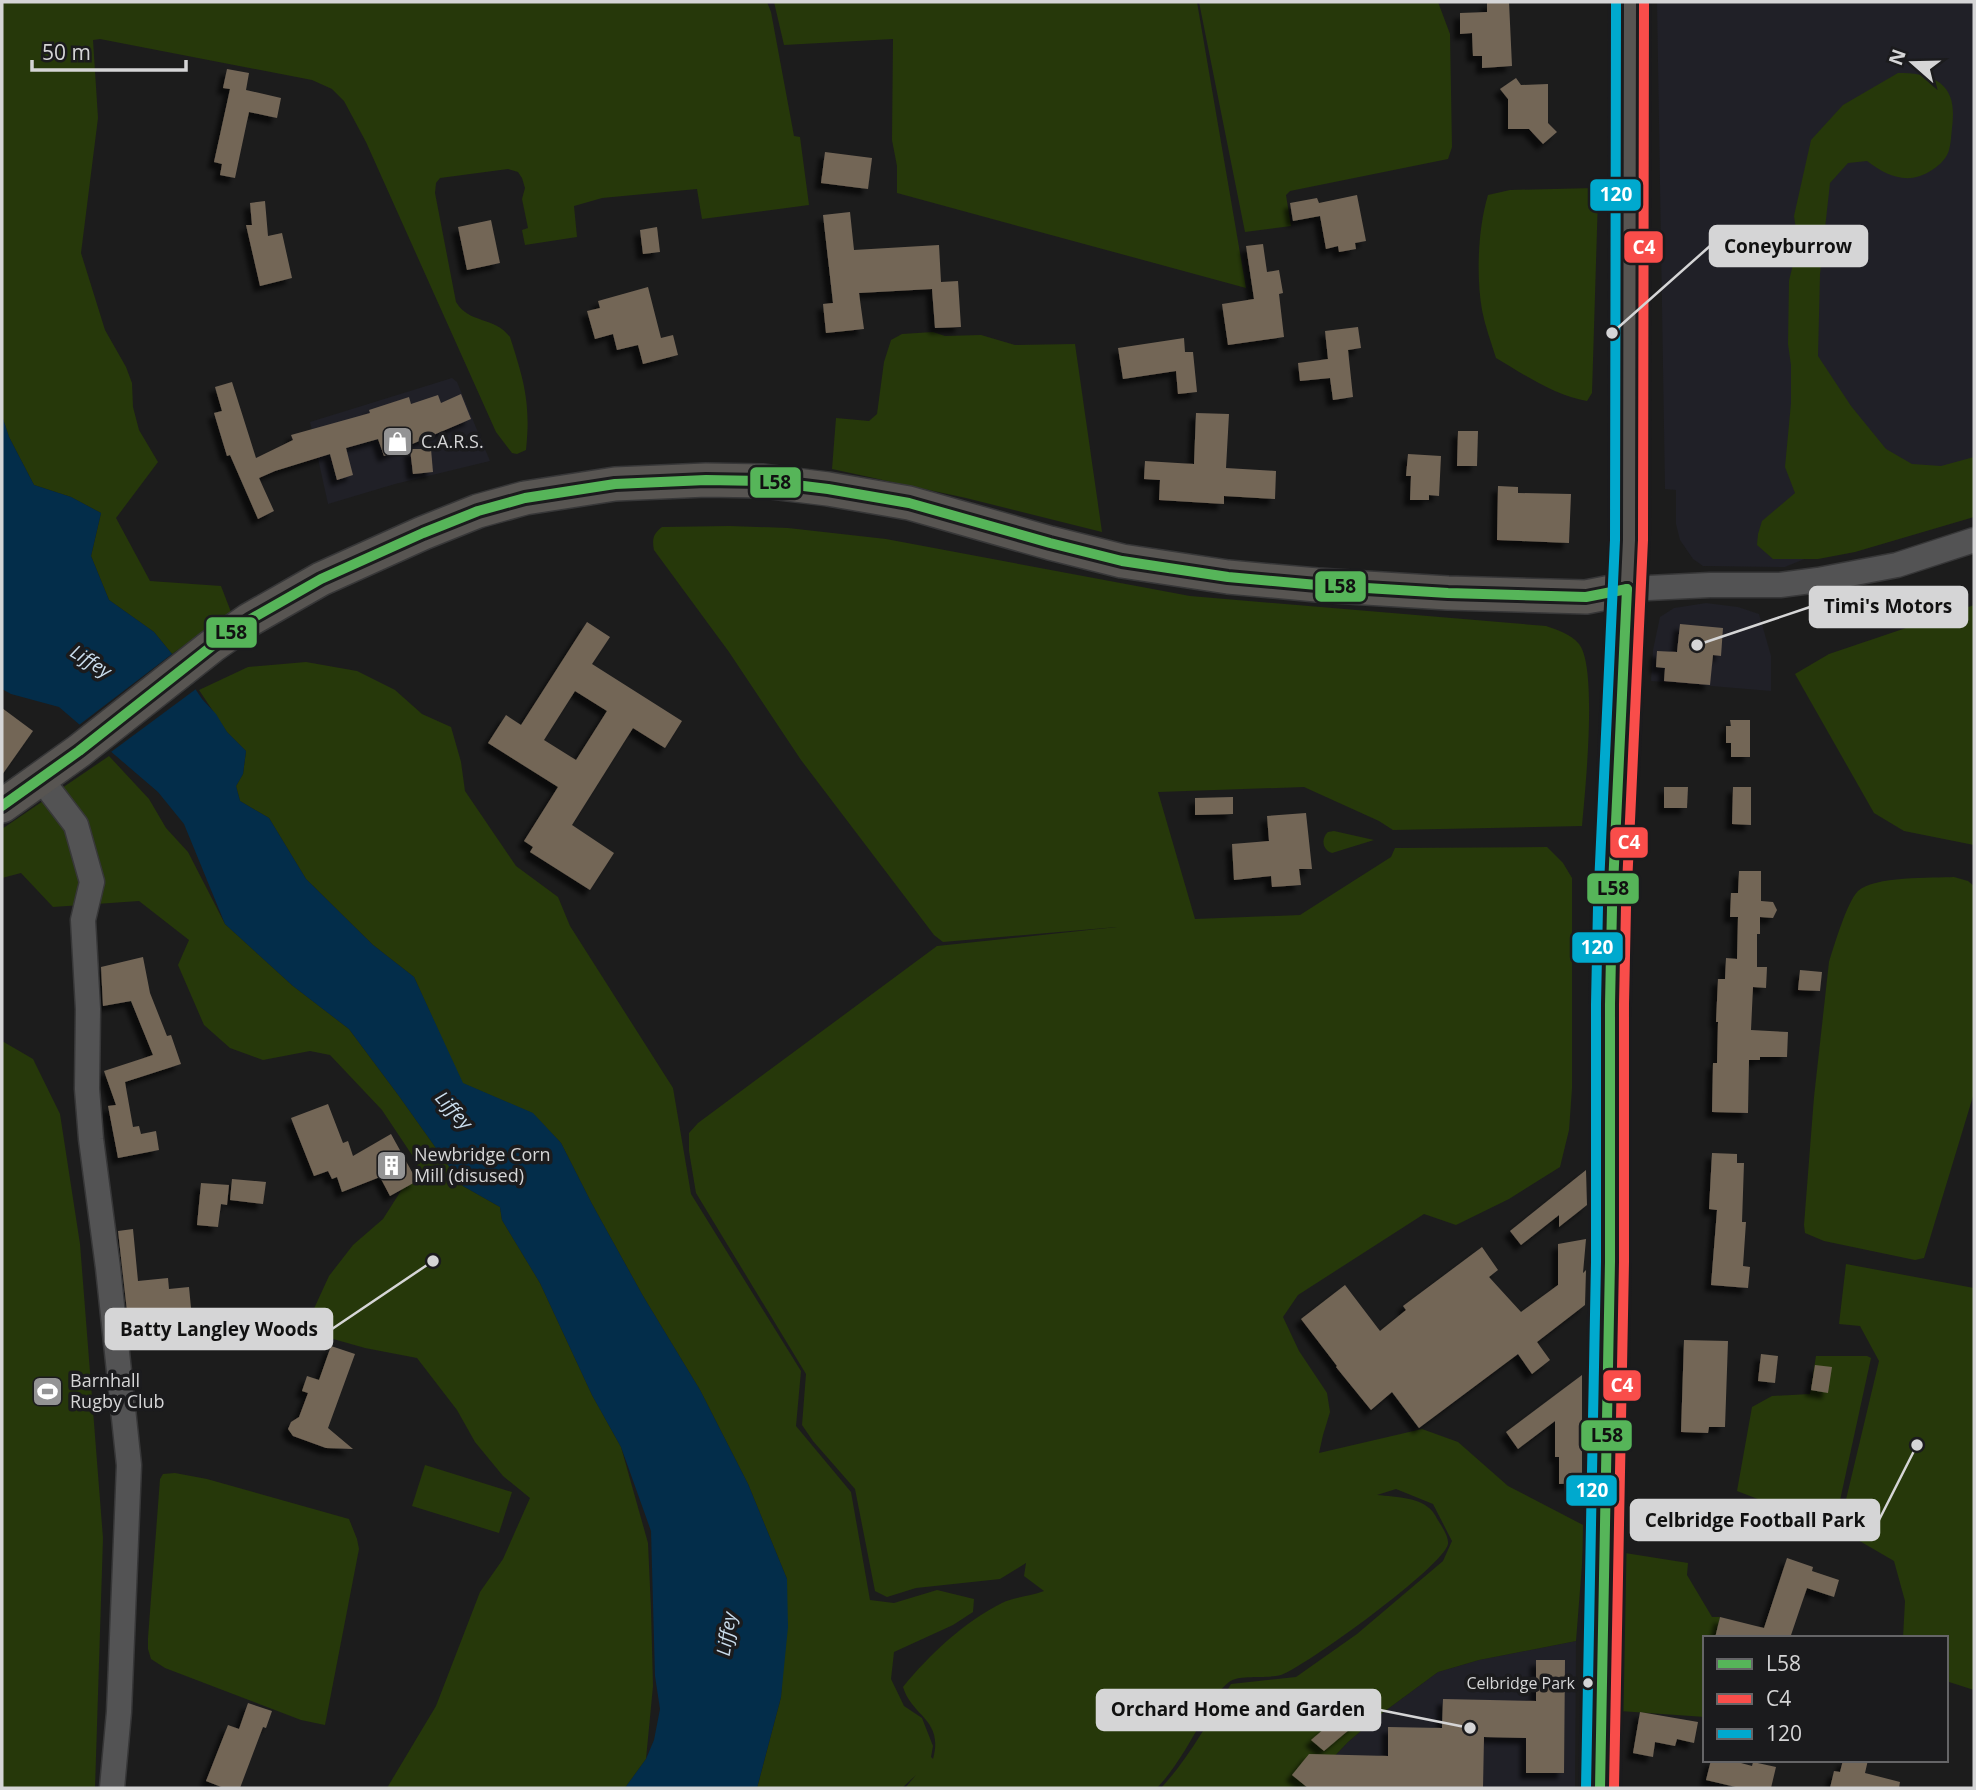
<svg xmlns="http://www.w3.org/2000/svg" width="1976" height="1790" viewBox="0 0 1976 1790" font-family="'Open Sans',sans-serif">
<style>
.built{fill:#202027}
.green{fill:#26380a}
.water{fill:#032d4a}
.pier{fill:#1c1c1c}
.building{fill:#736657;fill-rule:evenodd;filter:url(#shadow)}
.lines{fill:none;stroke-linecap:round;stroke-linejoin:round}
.minor-casing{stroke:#373738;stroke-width:27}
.secondary-casing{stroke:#373738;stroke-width:36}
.minor{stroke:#535354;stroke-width:24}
.secondary{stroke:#585552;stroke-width:33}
.bus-1-casing{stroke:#1b1b1d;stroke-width:16}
.bus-2-casing{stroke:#1b1b1d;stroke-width:16}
.bus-3-casing{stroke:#1b1b1d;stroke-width:16}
.bus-1{stroke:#56b559;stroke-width:10}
.bus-2{stroke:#f94d4a;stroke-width:10}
.bus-3{stroke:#00a9ce;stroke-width:10}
.bus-dot{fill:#d5d5d6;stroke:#1b1b1d;stroke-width:2.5}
.labels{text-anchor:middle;stroke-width:7;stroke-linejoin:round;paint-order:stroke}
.bus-label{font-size:16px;fill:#d5d5d6;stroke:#1b1b1d;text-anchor:end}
.poi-label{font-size:18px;fill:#d5d5d6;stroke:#1b1b1d;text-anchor:start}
.water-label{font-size:19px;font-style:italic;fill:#cadded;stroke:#1b1b1d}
.leader{fill:none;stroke:#d5d5d6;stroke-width:2.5}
.callout-dot{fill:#d5d5d6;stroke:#1b1b1d;stroke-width:2.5}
.callout{fill:#d5d5d6;stroke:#d5d5d6;stroke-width:2.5}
.callout-label{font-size:19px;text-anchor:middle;font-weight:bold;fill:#111}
.line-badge{stroke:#1b1b1d;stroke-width:2.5}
.badge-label{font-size:19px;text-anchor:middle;font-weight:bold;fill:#fff}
.pale-badge-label{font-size:19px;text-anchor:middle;font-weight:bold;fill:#111}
</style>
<defs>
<filter id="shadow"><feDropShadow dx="-6" dy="6" stdDeviation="2" flood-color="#0009"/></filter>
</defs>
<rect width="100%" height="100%" fill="#1c1c1c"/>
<!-- built -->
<g class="built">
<polygon points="1657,2 1974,2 1974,505 1831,548 1785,567 1703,566 1693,559 1680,540 1676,524 1676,490 1665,489"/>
<polygon points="452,378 457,382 490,461 395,484 328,504 310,422"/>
<polygon points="1706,603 1738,607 1759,614 1771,656 1771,691 1651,681 1653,650 1660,617 1674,608"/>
<polygon points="1576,1641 1575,1788 1304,1788 1348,1742 1381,1714 1438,1672 1479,1660"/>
</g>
<!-- green -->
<g class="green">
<path d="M2 2H767L771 12 794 136 800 137 809 205 702 219 697 189 602 198 574 206 577 237 525 245 522 230 528 228 522 199 525 188 522 178 518 172 508 169 440 178 436 183 435 193 456 302C469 324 494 316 510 337 524 381 531 403 526 450L517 454 512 453 496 432 366 142 344 101 332 89 312 80 100 39 93 40 98 118 81 253 105 330 126 367 132 383 133 407 139 430 158 462 116 518 150 581 221 586 231 612 172 654 154 632 109 600 91 556 101 513 71 497 34 485 9 437 2 416Z"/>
<polygon points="774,2 1197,2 1246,288 897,193 897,166 892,140 893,39 784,45"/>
<polygon points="1199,2 1438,2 1450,34 1452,147 1448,159 1290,191 1286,195 1291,226 1245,232"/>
<path d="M1898 73C1912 73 1928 74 1940 83 1954 94 1954 111 1952 128 1951 136 1951 148 1947 155 1943 162 1938 166 1932 170 1908 186 1887 176 1867 161L1848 163 1830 183 1820 274 1818 356 1851 406 1886 449 1912 464 1941 466 1974 457V517L1855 552 1818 559H1773L1757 545 1758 534 1762 521 1795 493 1785 467 1791 403V365L1788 344 1789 281 1798 243 1794 216 1811 140 1843 105Z"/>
<path d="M1595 188 1598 197 1592 393 1587 401C1555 396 1523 374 1496 358 1491 342 1485 326 1482 310 1476 276 1478 228 1488 195L1510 190Z"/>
<polygon points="933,332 945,336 981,335 1015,345 1075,344 1102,532 966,498 832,469 836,418 869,421 877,414 884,362 891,340 902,334"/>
<path d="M730 526 788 528 886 539 1190 596 1546 626C1557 630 1571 634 1579 644 1598 667 1585 792 1582 826L1393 830 1379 821 1304 787 1158 792 1195 919 1300 915 1391 857 1395 848 1547 847 1563 863 1572 878V1088L1569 1130 1560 1167 1509 1199 1456 1225 1424 1214 1298 1295 1283 1317 1299 1351 1327 1393 1330 1412 1323 1435 1319 1453 1422 1429 1458 1442 1508 1486 1585 1526 1576 1641 1479 1660 1438 1672 1381 1714 1348 1742 1304 1788H1161C1189 1758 1210 1719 1231 1684L1296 1677 1357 1634 1443 1561 1452 1541 1433 1504 1396 1489 1377 1495C1396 1497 1425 1497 1435 1515 1439 1523 1449 1535 1448 1544 1444 1566 1305 1667 1281 1675 1267 1679 1239 1674 1229 1682 1217 1691 1211 1706 1204 1717 1190 1742 1176 1768 1157 1788H905L916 1775 902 1788H757L781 1697 787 1579 748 1484 700 1390 643 1296 592 1204 561 1143 532 1113 462 1083 414 977 373 945 306 879 269 818 240 801 236 786 243 774 246 751 227 732 199 690 248 667 306 662 357 671 395 690 422 714 451 727 461 762 465 791 516 866 558 897 570 926 673 1088 691 1194 801 1371 796 1426 851 1492 870 1600 894 1603 937 1590 974 1599 973 1612 953 1625 894 1652 891 1679 904 1706 922 1718 933 1746 931 1757 933 1759C944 1719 912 1717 903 1687 930 1654 964 1622 1002 1603 1015 1597 1031 1596 1044 1591L1024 1576 1026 1563 1000 1579 916 1588 887 1597 875 1591 855 1489 813 1441 802 1425 806 1374 696 1193 689 1151V1133L698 1123 937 946 1117 927 943 942 934 935 801 760 729 652 654 550C652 539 653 534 662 527Z"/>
<polygon points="1974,605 1974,845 1904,831 1874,813 1795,674 1829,654"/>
<polygon points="109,756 149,799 166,828 188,852 225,924 293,986 349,1029 399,1096 463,1186 500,1207 502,1220 540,1283 592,1395 621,1447 648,1543 651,1609 653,1686 646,1759 625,1788 387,1788 436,1706 480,1592 503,1559 530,1498 503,1476 475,1442 457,1410 417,1358 365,1348 312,1333 312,1313 329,1276 353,1245 383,1219 418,1164 382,1110 330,1055 310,1051 263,1060 230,1048 204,1025 178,965 189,940 139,901 53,907 21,873 2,878 2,829"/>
<path d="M1334 831 1374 840 1332 853C1322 850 1321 838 1328 832Z"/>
<path d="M1954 877 1968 881 1974 886V1093L1924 1258 1915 1260 1824 1241 1805 1233 1804 1225 1814 1097 1829 962C1834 946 1847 902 1858 891 1874 876 1932 878 1954 877Z"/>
<polygon points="2,1041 33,1059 60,1114 80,1244 103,1538 95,1788 2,1788"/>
<polygon points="1846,1264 1974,1288 1974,1690 1946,1681 1946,1638 1903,1638 1905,1601 1894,1561 1839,1529 1879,1361 1860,1326 1839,1324"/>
<polygon points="1816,1356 1867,1356 1871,1358 1834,1528 1737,1491 1752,1407 1772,1396 1810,1394"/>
<polygon points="425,1465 512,1492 499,1533 412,1506"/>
<polygon points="175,1473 207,1479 349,1519 357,1539 359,1549 325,1725 301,1720 165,1668 151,1659 148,1649 148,1638 160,1479 163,1474"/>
<polygon points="1625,1553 1688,1563 1687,1575 1712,1617 1720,1617 1715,1638 1705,1638 1705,1717 1620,1711"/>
</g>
<!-- water -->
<polygon class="water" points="2,416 9,437 34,485 71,497 101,513 91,556 109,600 154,632 172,654 202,699 216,714 227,732 246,751 243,774 236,786 240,801 269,818 306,879 373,945 414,977 463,1083 533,1113 561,1143 592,1204 643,1296 700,1390 748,1484 787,1579 788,1627 781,1697 757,1788 625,1788 646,1759 654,1740 660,1709 655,1676 651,1531 621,1447 592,1395 540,1283 502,1220 500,1207 463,1186 399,1096 349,1029 293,986 225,924 184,824 158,792 59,707 11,694 2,689"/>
<!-- pier -->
<polygon class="pier" points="172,654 196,689 111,752 79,725"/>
<!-- building -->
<g class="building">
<polygon points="1487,2 1509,2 1512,66 1482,68 1482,56 1473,56 1472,33 1460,34 1460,13 1487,12"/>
<polygon points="227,69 249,73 246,90 281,98 277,118 249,112 235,178 220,175 222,164 214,162 230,89 223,88"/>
<polygon points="1516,78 1521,85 1548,84 1548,123 1557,132 1543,144 1529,129 1508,129 1508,99 1500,89"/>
<polygon points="825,152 872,158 868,189 821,183"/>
<polygon points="1357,195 1366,241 1355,243 1356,249 1339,252 1338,246 1326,249 1320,216 1293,221 1290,203 1317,198 1319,203"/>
<polygon points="265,201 268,236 282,233 292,278 260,286 246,225 252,225 250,203"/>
<polygon points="850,212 854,250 939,245 941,282 958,281 961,327 935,328 932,289 859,293 864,329 826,333 823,304 833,303 823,215"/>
<polygon points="491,220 500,263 467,270 458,227"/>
<polygon points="657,227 660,252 643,254 640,230"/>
<polygon points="1263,244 1267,272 1279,270 1283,293 1279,294 1284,337 1228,345 1222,304 1254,299 1246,246"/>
<polygon points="648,287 661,338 673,335 678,355 643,364 638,345 617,350 613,334 595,339 587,311 600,308 598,301"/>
<polygon points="1358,327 1361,348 1348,350 1353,397 1333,400 1330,378 1300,381 1298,363 1328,359 1325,331"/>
<polygon points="1184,338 1185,352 1193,352 1197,392 1178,394 1176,371 1123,379 1118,348"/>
<polygon points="232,382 256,458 293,440 291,435 370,413 369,410 409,397 411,404 438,395 441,403 461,394 471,419 384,456 378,439 346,448 353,475 337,480 330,454 275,471 259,478 274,511 258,519 230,455 227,456 214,413 222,411 215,387"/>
<polygon points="1196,413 1229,414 1226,468 1276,471 1275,499 1224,496 1224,504 1159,500 1160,480 1144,479 1145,461 1194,464"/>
<polygon points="1458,431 1478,431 1477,466 1457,466"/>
<polygon points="410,449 431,449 433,472 413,474"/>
<polygon points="1408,454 1441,456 1439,496 1429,495 1429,500 1410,500 1411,476 1406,476"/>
<polygon points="1498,486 1518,487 1518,493 1571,494 1569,543 1497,540"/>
<path d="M587 622 610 637 592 664 682 721 665 748 633 728 572 825 614 853 590 890 530 852 533 847 524 841 558 787 488 743 506 715 521 725ZM575 691 607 711 576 760 544 740Z"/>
<polygon points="1680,624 1723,628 1721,656 1713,655 1710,685 1664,681 1665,668 1656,667 1657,651 1677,652"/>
<polygon points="2,708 33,731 2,775"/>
<polygon points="1730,720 1750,720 1750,757 1731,757 1731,743 1726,743 1726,726 1731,726"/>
<polygon points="1664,787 1688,787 1687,808 1664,808"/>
<polygon points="1733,787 1751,787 1751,825 1732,824"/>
<polygon points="1233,797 1233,814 1195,815 1195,798"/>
<polygon points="1306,813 1312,869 1299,869 1301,885 1272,887 1271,876 1234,880 1232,844 1269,841 1267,816"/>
<polygon points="1739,871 1761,871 1761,901 1773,902 1777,910 1773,918 1760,917 1760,934 1757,934 1757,967 1767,967 1766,988 1753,987 1751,1030 1788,1032 1787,1057 1760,1057 1760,1060 1749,1060 1748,1113 1712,1112 1713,1063 1717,1063 1718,1022 1716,1022 1718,979 1725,979 1726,958 1737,959 1738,917 1730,917 1731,893 1738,893"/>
<polygon points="143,957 150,993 167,1036 171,1035 181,1064 125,1082 133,1127 139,1126 141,1134 156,1131 159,1150 118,1158 108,1106 116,1105 104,1071 153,1055 131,1001 103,1006 101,967"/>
<polygon points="1800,970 1822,972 1820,991 1798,990"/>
<polygon points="328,1104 343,1143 348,1141 353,1156 391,1134 417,1181 390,1196 380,1177 342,1192 337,1177 332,1179 328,1171 314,1176 291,1118"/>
<polygon points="1712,1153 1737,1154 1737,1163 1744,1163 1742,1222 1746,1222 1743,1266 1750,1267 1748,1288 1711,1285 1717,1210 1709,1209"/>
<polygon points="1586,1170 1587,1205 1559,1227 1559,1215 1521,1245 1510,1231"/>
<polygon points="232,1179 266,1182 263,1204 230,1200"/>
<polygon points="201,1183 229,1185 227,1205 221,1204 218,1227 197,1225"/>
<polygon points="133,1229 138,1281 168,1278 169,1289 189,1287 191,1308 141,1313 143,1327 129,1329 118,1231"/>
<polygon points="1586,1239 1583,1273 1586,1270 1585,1305 1537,1342 1550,1360 1532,1374 1518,1354 1419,1428 1392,1392 1371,1410 1336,1367 1337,1366 1301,1319 1345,1285 1380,1331 1406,1310 1403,1306 1482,1247 1498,1270 1489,1277 1521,1312 1558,1285 1558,1244"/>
<polygon points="1684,1340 1728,1341 1725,1427 1709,1427 1708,1433 1681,1432"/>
<polygon points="331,1346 355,1354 328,1428 353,1449 326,1448 293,1436 288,1429 291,1422 299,1417 308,1393 302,1391 307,1376 319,1380"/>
<polygon points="1761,1354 1778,1356 1775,1383 1758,1381"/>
<polygon points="1815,1365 1832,1367 1828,1393 1811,1390"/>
<polygon points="1582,1375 1582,1483 1559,1484 1559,1457 1555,1457 1555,1421 1518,1449 1506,1432"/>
<polygon points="1787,1558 1813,1567 1812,1571 1839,1580 1834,1597 1807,1588 1790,1638 1715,1638 1720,1617 1764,1628"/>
<polygon points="1536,1660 1565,1660 1564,1773 1526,1773 1526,1738 1484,1737 1483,1788 1308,1788 1292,1775 1309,1754 1388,1756 1388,1727 1442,1728 1443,1699 1536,1701"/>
<polygon points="1358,1700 1369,1713 1324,1751 1311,1740"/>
<polygon points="248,1703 272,1711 266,1728 263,1727 240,1788 224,1788 206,1781 228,1725 239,1729"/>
<polygon points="1640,1712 1698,1722 1694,1743 1677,1739 1675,1746 1655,1742 1653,1757 1633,1753"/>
<polygon points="1711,1760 1730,1760 1752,1766 1753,1762 1776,1767 1771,1788 1740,1788 1706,1780"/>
<polygon points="1843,1760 1868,1760 1865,1773 1900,1782 1899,1788 1830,1788 1834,1771 1840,1772"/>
</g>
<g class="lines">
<defs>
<g id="minor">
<polyline points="1627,589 1710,585 1780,585 1818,580 1897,565 1974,540"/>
<polyline points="41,779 76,825 92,882 83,920 88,1009 87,1089 91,1139 108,1268 129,1465 119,1712 112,1788"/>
</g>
<g id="secondary">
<polyline points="2,806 79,751 212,646 249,620 321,579 423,533 478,511 525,498 615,484 706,480 763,481 828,489 909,503 1050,543 1122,561 1228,577 1317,585 1448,593 1586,597 1627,589"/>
<polyline points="1600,1788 1610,1262 1610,1004 1612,907 1629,540 1630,2"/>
</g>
</defs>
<!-- minor casing -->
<use href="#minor" class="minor-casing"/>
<!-- secondary casing -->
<use href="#secondary" class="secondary-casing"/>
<!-- minor -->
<use href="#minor" class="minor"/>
<!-- secondary -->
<use href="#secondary" class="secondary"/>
<defs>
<g id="bus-1">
<polyline points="2,806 79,751 212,646 249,620 321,579 423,533 478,511 525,498 615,484 706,480 763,481 828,489 909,503 1050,543 1122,561 1228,577 1317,585 1448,593 1586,597 1627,589"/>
<polyline points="1600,1788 1610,1262 1610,1004 1612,907 1627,589"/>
</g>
<polyline id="bus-2" points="1614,1788 1624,1262 1624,1004 1626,907 1643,540 1644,2"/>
<polyline id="bus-3" points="1586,1788 1596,1262 1596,1004 1598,907 1615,540 1616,2"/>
</defs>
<!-- bus-1 casing -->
<use href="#bus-1" class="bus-1-casing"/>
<!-- bus-2 casing -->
<use href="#bus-2" class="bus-2-casing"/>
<!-- bus-3 casing -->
<use href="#bus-3" class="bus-3-casing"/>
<!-- bus-1 -->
<use href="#bus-1" class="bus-1"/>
<!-- bus-2 -->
<use href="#bus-2" class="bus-2"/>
<!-- bus-3 -->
<use href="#bus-3" class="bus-3"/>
</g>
<!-- icons -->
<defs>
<symbol id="shop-square" viewBox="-11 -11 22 22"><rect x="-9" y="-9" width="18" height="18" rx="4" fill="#949495" stroke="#1b1b1d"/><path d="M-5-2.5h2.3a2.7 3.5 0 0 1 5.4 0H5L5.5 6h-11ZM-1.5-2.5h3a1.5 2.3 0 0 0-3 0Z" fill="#fff"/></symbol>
<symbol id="building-square" viewBox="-11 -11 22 22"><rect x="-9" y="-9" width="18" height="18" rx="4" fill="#949495" stroke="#1b1b1d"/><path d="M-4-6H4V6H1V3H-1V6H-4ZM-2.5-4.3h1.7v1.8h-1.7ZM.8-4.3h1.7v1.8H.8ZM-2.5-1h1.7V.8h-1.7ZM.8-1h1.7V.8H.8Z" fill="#fff"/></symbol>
<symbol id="stadium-square" viewBox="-11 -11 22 22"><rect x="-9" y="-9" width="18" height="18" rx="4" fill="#949495" stroke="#1b1b1d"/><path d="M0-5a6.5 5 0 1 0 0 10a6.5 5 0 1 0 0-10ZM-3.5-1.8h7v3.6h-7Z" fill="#fff"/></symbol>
</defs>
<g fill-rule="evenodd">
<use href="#shop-square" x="380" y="424" width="35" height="35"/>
<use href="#building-square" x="374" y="1148" width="35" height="35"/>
<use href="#stadium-square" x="30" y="1374" width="35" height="35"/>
</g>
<!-- markers -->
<circle class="bus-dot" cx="1588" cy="1683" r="6"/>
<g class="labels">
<!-- bus labels -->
<g class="bus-label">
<text x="1575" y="1689">Celbridge Park</text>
</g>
<!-- poi labels -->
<g class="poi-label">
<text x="421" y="448">C.A.R.S.</text>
<text x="414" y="1161">Newbridge Corn<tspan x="414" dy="21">Mill (disused)</tspan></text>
<text x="70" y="1387">Barnhall<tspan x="70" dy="21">Rugby Club</tspan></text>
</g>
<!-- water labels -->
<g class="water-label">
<text transform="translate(91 661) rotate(32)" y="7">Liffey</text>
<text transform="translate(454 1110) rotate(47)" y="7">Liffey</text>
<text transform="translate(726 1634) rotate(-81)" y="7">Liffey</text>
</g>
</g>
<!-- callouts -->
<path class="leader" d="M1612 333L1710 246M1697 645L1810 607M433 1261L332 1329M1917 1445L1879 1520M1470 1728L1380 1710"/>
<g class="callout-dot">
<circle cx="1612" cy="333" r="7"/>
<circle cx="1697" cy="645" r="7"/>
<circle cx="433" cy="1261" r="7"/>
<circle cx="1917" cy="1445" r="7"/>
<circle cx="1470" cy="1728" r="7"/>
</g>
<g class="callout">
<rect x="1710" y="226" width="157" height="40" rx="7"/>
<rect x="1810" y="587" width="157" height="40" rx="7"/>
<rect x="106" y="1309" width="226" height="40" rx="7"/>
<rect x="1631" y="1500" width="248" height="40" rx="7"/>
<rect x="1097" y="1690" width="283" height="40" rx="7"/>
</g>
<g class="callout-label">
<text x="1788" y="253">Coneyburrow</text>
<text x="1888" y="613">Timi's Motors</text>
<text x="219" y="1336">Batty Langley Woods</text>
<text x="1755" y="1527">Celbridge Football Park</text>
<text x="1238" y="1716">Orchard Home and Garden</text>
</g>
<g class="line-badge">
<rect x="1589" y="178" width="53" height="34" rx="7" fill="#00a9ce"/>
<rect x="1623" y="230" width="41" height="34" rx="7" fill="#f94d4a"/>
<rect x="749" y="466" width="53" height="33" rx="7" fill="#56b559"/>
<rect x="1314" y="570" width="53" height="33" rx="7" fill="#56b559"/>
<rect x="205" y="616" width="53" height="33" rx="7" fill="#56b559"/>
<rect x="1609" y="826" width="40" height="33" rx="7" fill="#f94d4a"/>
<rect x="1586" y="872" width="54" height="33" rx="7" fill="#56b559"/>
<rect x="1571" y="931" width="53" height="33" rx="7" fill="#00a9ce"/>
<rect x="1602" y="1369" width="40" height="33" rx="7" fill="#f94d4a"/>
<rect x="1580" y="1419" width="53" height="33" rx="7" fill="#56b559"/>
<rect x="1565" y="1474" width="53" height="33" rx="7" fill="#00a9ce"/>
</g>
<g class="badge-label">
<text x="1616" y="201">120</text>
<text x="1644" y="254">C4</text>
<text x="1629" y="849">C4</text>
<text x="1597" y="954">120</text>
<text x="1622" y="1392">C4</text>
<text x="1592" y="1497">120</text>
</g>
<g class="pale-badge-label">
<text x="775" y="489">L58</text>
<text x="1340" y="593">L58</text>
<text x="231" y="639">L58</text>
<text x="1613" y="895">L58</text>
<text x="1607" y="1442">L58</text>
</g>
<!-- border -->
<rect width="1976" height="1790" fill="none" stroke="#d5d5d6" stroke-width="7"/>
<!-- legend -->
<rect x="1703" y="1636" width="245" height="126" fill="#1b1b1d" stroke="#656567" stroke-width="2"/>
<rect x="1717" y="1659" width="35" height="10" fill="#56b559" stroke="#656567" stroke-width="2"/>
<text x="1766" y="1671" font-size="21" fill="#d5d5d6">L58</text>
<rect x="1717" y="1694" width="35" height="10" fill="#f94d4a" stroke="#656567" stroke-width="2"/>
<text x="1766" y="1706" font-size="21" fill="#d5d5d6">C4</text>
<rect x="1717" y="1729" width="35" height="10" fill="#00a9ce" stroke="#656567" stroke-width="2"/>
<text x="1766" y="1741" font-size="21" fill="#d5d5d6">120</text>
<!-- north arrow -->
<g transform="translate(1913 63) rotate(290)" stroke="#1b1b1d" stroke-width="5" paint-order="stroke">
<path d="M0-5L12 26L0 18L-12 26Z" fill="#d5d5d6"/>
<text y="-10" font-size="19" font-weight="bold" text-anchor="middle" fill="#d5d5d6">N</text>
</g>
<!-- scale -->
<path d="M32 60v10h154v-10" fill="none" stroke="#d5d5d6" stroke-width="3.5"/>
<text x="42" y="60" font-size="21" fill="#d5d5d6" stroke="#1b1b1d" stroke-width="5" paint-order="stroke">50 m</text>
</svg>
